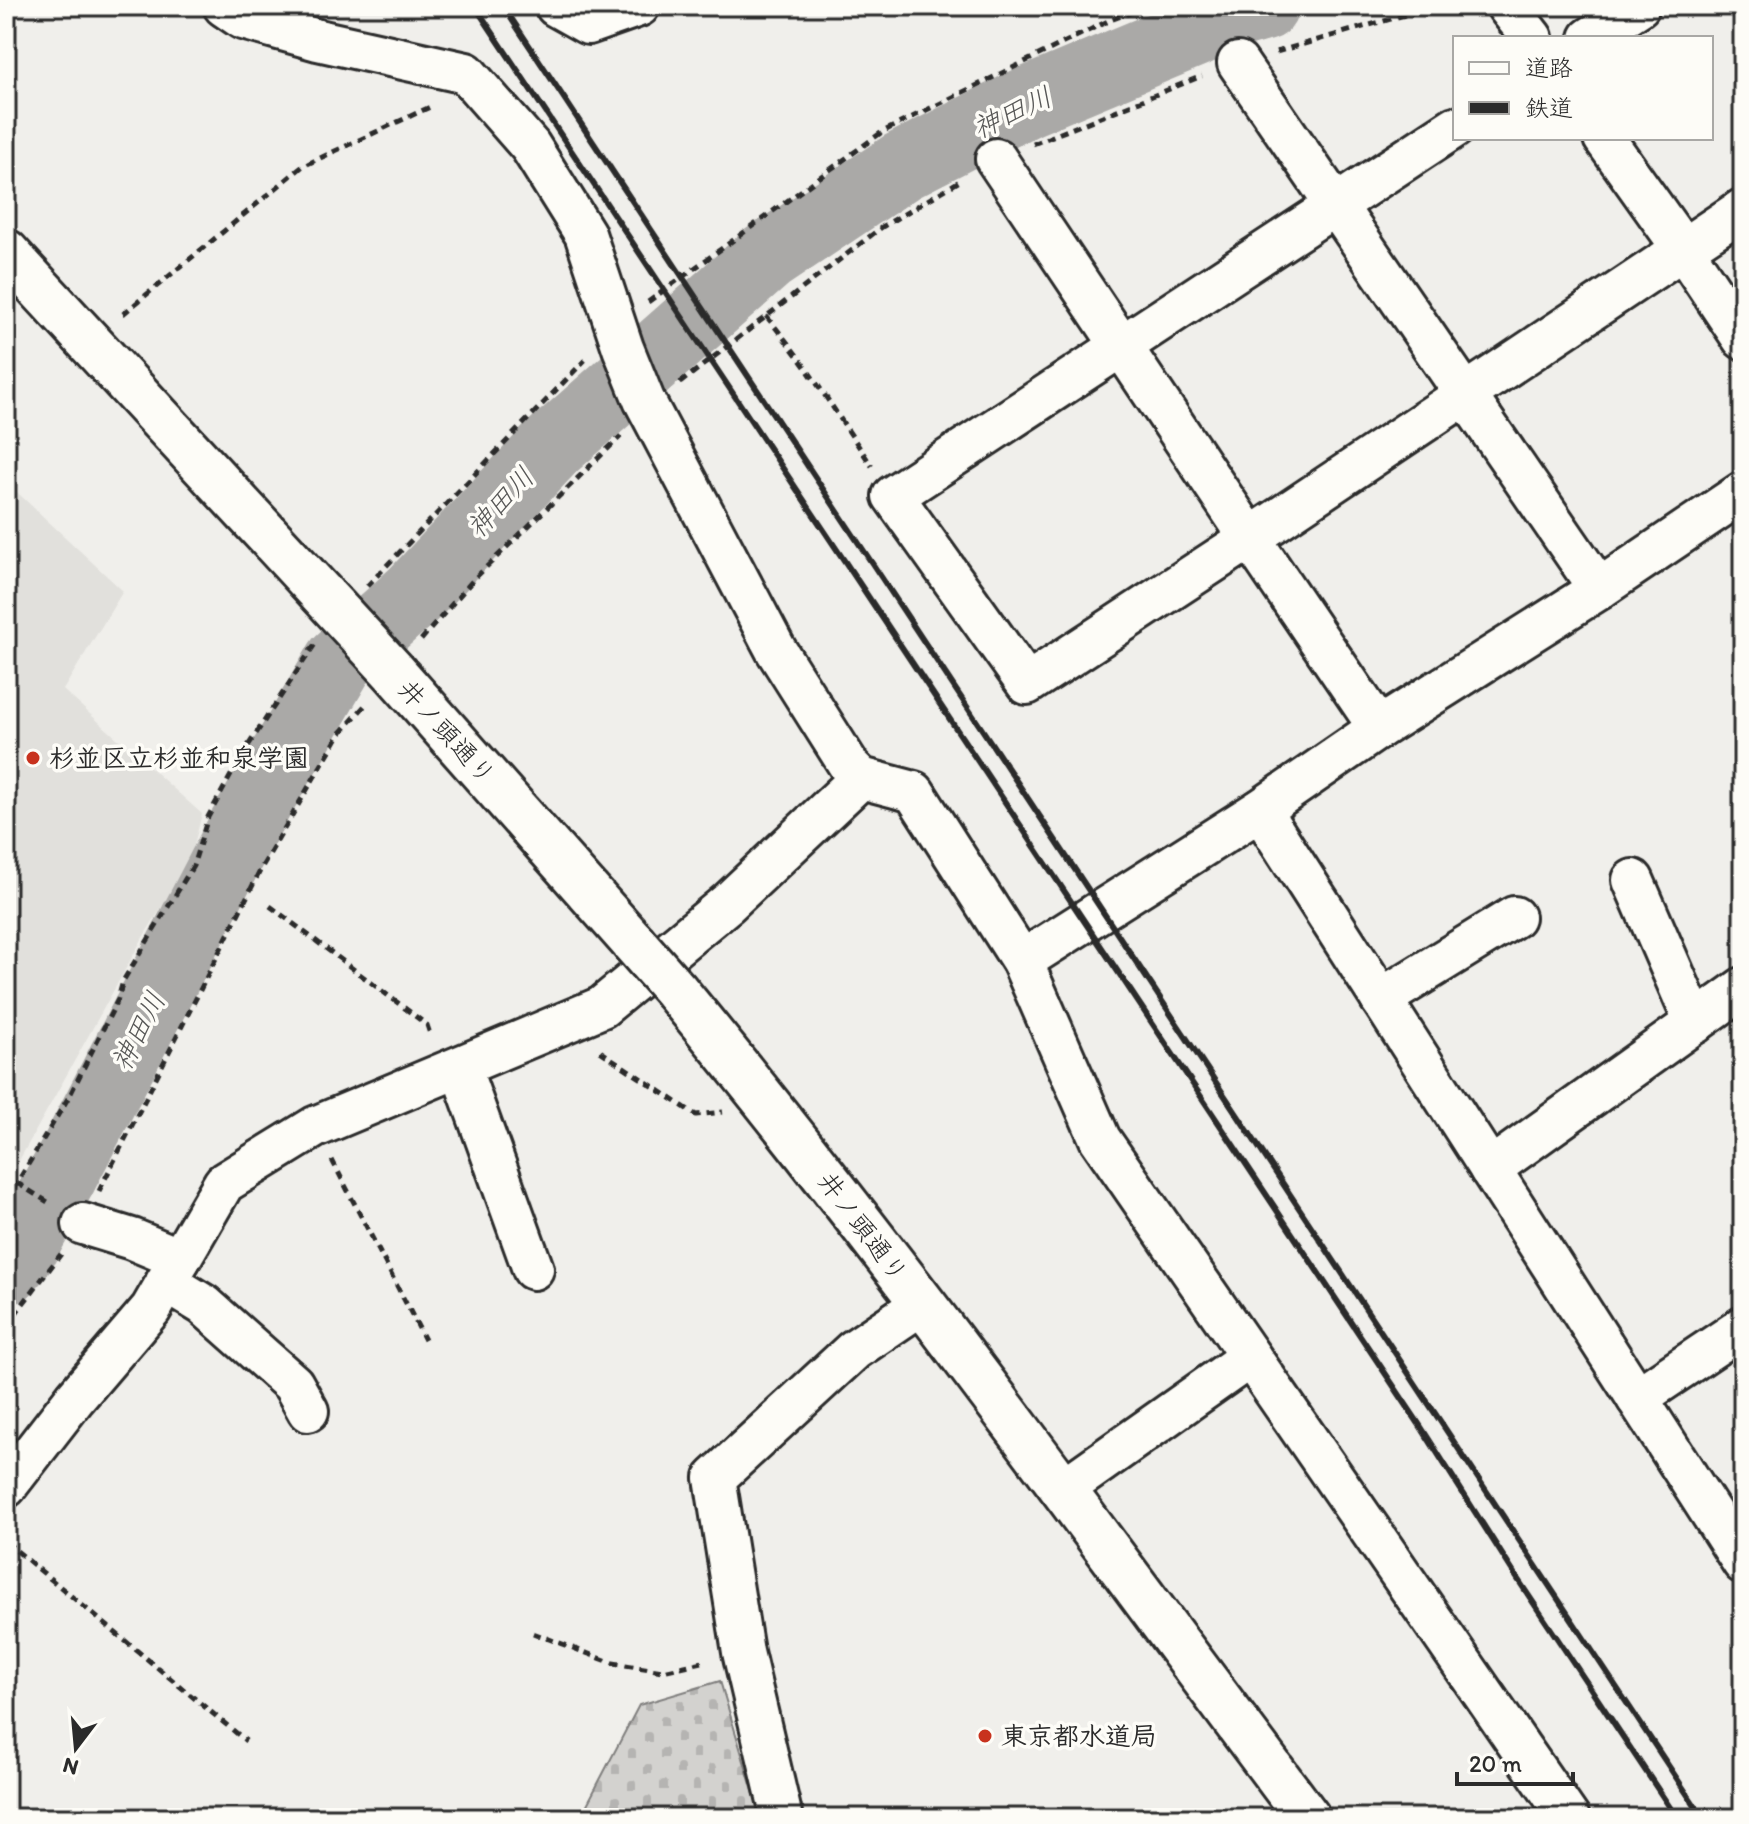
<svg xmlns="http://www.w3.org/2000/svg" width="1749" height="1824" viewBox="0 0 1749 1824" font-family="Itim,'Klee One',sans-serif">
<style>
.built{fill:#e1e0dc}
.cemetery{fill:url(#cemetery-stones);stroke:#7f7e7d;stroke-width:2}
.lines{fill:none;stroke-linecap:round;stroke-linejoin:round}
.river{stroke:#aaa9a7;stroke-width:70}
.minor-casing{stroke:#2b2b2b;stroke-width:46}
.major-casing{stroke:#2b2b2b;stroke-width:50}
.path{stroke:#2b2b2b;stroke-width:5;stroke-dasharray:8 6;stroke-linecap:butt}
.minor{stroke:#fdfcf7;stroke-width:40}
.major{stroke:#fdfcf7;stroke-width:44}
.rail{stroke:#2b2b2b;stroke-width:6}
.major-bridge-casing{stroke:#2b2b2b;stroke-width:50;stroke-linecap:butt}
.major-bridge{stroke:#fdfcf7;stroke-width:44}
.poi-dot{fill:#c8321e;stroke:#fdfcf7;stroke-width:3}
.labels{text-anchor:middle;stroke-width:7;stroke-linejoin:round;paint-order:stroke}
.street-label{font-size:26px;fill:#2b2b2b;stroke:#fdfcf7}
.poi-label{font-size:26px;font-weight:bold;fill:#2b2b2b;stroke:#fdfcf7;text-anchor:start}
.water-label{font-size:28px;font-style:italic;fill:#575756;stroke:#fdfcf7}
</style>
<defs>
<pattern id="cemetery-stones" width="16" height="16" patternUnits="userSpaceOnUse" patternTransform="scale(2)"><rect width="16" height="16" fill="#d3d2cf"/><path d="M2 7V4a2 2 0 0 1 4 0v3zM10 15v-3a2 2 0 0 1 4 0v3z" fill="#b5b4b2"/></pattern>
</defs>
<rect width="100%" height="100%" fill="#f0efeb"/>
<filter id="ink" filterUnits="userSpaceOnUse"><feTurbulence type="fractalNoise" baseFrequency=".0125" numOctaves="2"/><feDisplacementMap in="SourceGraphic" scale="16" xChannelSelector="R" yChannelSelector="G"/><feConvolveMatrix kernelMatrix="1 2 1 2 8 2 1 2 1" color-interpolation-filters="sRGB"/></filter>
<g filter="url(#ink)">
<!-- built -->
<polygon class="built" points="6,482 123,591 63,690 202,814 189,864 145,934 6,1184"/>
<!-- cemetery -->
<polygon class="cemetery" points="720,1681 761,1818 580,1818 639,1705"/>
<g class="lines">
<!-- river -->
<polyline class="river" points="6,1270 20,1253 63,1175 242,829 340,661 414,594 553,446 767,257 902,166 1025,103 1243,12 1264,6"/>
<defs>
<g id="minor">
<polyline points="224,6 243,19 318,40 466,73 530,146 585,234 623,348 644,400 776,650 850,767 861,778 914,792 1022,961 1100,1139 1569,1818"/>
<polyline points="556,6 588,24 639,6"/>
<polyline points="1507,6 1532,38"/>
<polyline points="1590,38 1639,6"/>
<polyline points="1238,63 1599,589"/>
<polyline points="1604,138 1683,249 1743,339"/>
<polyline points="996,159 1250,538 1743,209"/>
<polyline points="1379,728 1250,538 1027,684 893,496 1455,127"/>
<polyline points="1260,810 1743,1563"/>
<polyline points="1633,880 1695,1023"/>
<polyline points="1022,961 1260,810 1379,728 1599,589 1743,492"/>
<polyline points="1381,999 1514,917"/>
<polyline points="460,1067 533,1269"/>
<polyline points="1490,1169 1743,988"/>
<polyline points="83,1224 132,1239 180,1259"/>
<polyline points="166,1282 204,1305 293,1384 308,1411"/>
<polyline points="1637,1398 1743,1327"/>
<polyline points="6,1487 75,1398 151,1309 224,1183 315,1127 602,1007 728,903 861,778"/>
<polyline points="1062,1490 1250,1357"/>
<polyline points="782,1818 743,1652 715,1478 854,1350 922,1304"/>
</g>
<g id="major">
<polyline points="6,252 393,671 633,942"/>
<path d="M676 991C897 1259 1100 1541 1308 1818"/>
</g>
</defs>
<!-- minor casing -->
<use href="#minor" class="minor-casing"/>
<!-- major casing -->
<use href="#major" class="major-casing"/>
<!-- path -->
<g class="path">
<polyline points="1276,52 1436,6"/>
<polyline points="1033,144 1202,76"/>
<polyline points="648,302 882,132 1110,20 1150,6"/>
<polyline points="123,314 303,166 432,106"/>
<path d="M766 316C806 363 837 415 872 466"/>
<polyline points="680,383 882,227 963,179"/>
<polyline points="367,586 585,360"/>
<polyline points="421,640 473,580 621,436"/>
<polyline points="270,906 427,1025 431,1037"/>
<polyline points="600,1051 696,1115 723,1112"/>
<polyline points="332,1160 425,1340"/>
<polyline points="17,1183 51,1204"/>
<polyline points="99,1191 263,865 339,735 367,703"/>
<polyline points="6,1201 70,1095 118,999 123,981 193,866 208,817 242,755 315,644"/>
<polyline points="6,1326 61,1254"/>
<polyline points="6,1542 246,1741"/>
<polyline points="533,1633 613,1663 663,1671 707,1661"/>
</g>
<!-- minor -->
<use href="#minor" class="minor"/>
<!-- major -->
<use href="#major" class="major"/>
<!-- rail -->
<g class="rail">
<polyline points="475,6 1421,1427 1517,1578 1677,1818"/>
<polyline points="503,6 1703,1818"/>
</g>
<defs>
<polyline id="major-bridge" points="633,942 676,991"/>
</defs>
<!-- major-bridge casing -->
<use href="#major-bridge" class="major-bridge-casing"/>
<!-- major-bridge -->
<use href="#major-bridge" class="major-bridge"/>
</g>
</g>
<!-- markers -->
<g class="poi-dot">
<circle cx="33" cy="758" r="8"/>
<circle cx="985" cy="1736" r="8"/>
</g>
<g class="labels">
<!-- street labels -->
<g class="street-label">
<text transform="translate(447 732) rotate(48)" y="9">井ノ頭通り</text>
<text transform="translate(863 1227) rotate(53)" y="9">井ノ頭通り</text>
</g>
<!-- poi labels -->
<g class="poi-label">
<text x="49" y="767">杉並区立杉並和泉学園</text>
<text x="1001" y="1745">東京都水道局</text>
</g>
<!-- water labels -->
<g class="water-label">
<text transform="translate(1012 112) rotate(-25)" y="10">神田川</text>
<text transform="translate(500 502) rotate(-47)" y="10">神田川</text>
<text transform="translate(138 1031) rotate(-63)" y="10">神田川</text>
</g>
</g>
<!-- margin -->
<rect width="1749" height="1824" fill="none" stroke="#fdfcf7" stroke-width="32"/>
<rect x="16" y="16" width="1717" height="1792" fill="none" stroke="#2b2b2b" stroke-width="3" filter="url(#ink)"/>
<!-- legend -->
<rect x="1453" y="36" width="260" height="104" fill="#fdfcf7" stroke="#a9a8a5" stroke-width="2"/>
<rect x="1469" y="62" width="40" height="12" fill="#fdfcf7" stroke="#a9a8a5" stroke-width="2"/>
<text x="1525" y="76" font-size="24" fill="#2b2b2b">道路</text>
<rect x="1469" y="102" width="40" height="12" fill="#2b2b2b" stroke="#a9a8a5" stroke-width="2"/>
<text x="1525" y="116" font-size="24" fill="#2b2b2b">鉄道</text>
<!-- north arrow -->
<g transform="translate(76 1748) rotate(196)" stroke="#fdfcf7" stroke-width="6" paint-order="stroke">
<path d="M0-6L14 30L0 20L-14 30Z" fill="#2b2b2b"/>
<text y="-12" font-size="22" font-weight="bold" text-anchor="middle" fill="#2b2b2b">N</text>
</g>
<!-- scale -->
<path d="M1457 1772v12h116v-12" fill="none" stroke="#2b2b2b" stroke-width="4"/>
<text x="1469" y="1772" font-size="24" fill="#2b2b2b" stroke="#fdfcf7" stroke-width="6" paint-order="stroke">20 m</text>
</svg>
